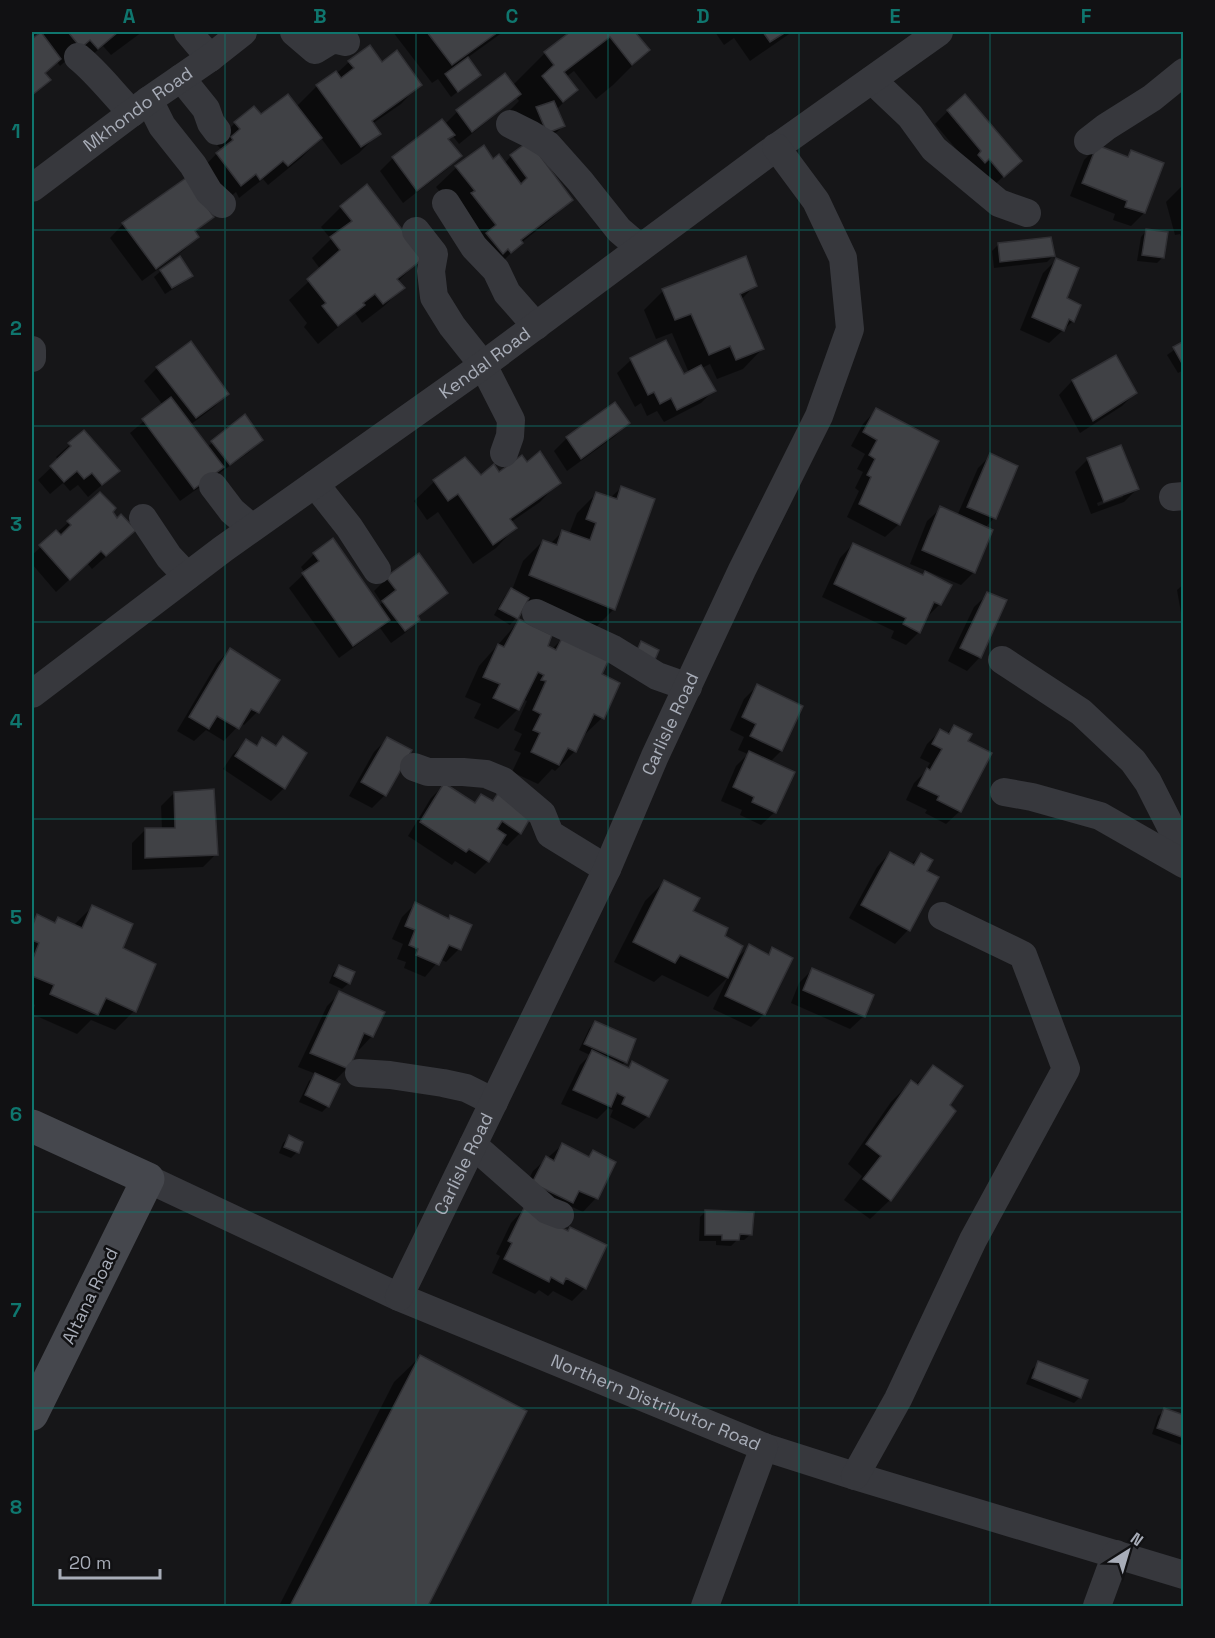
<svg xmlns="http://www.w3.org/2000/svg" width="1215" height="1638" viewBox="0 0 1215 1638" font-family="'Space Grotesk',sans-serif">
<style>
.shadow{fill:#0007;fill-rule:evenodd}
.building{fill:#404145;stroke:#303034;stroke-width:1.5}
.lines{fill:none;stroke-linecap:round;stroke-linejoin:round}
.street{stroke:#37383d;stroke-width:28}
.secondary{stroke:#45474d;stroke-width:33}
.grid{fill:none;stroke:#0f766e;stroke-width:1.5;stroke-opacity:0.55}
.labels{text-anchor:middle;stroke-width:5;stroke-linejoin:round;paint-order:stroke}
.street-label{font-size:18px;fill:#a8adb8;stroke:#111113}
.neatline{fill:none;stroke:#0f766e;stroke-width:2}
.grid-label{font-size:20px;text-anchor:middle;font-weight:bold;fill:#0f766e}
</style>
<rect width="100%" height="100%" fill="#161618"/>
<!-- shadow -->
<g class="shadow">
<polygon points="44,32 142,32 111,55 103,46 77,67 69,58 60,66 57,62 44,74 49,80 32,96 32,41"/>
<polygon points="393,32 503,32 467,58 479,75 451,97 438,79 432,83"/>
<polygon points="572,32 633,32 648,50 613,85 596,99 574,71 566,77 576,90 556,110 563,126 557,132 540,139 508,112 519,101 516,97 505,107 459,144 452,135 447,140 460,156 447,169 403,203 380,171 393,158 445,124 457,112 512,86 545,53"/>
<polygon points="715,32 792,32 750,61 734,38 724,45"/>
<polygon points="349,62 381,64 420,84 401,104 372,124 379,133 359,153 341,165 321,138 301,158 268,185 263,179 239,198 236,192 221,204 197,174 221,149 215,143 235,123 254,108 261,116 296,107 317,86 336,74"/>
<polygon points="948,111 1020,161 990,189 935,124"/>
<polygon points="484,147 493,161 504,164 511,156 571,200 551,219 521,243 501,263 436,187 456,168"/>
<polygon points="1097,147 1125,158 1131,152 1144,213 1131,226 1113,220 1115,214 1070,196 1084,160"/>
<polygon points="185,180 212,217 194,233 197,237 184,250 142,281 110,238 123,224"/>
<polygon points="1184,184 1184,244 1180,234 1175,235 1166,202"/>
<polygon points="367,186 422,258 397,282 403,288 383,307 362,323 355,313 318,344 304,327 307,323 289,300 321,270 312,258 331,239 321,227 341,207"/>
<polygon points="1147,230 1163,257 1157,263 1137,261 1141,237"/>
<polygon points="998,245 1054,255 1047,262 994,268 992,251"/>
<polygon points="1184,245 1184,258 1181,248"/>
<polygon points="1056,260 1065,299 1073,321 1049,343 1020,330 1043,273"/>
<polygon points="161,271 191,276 184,282 165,294 154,277"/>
<polygon points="755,285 741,300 762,349 743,369 717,379 710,364 702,368 714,390 701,403 664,422 657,411 647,416 641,403 635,407 617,373 631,360 666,342 684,376 689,373 672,333 656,339 644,310 663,291"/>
<polygon points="1184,343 1184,370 1178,373 1167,355"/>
<polygon points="1115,357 1135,393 1122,406 1080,433 1059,395 1072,381"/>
<polygon points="157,368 227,394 214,407 190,425 207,447 245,417 262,440 248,453 180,501 130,433 163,405 144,381"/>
<polygon points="876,410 937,442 899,524 885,537 847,517 859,491 855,488 863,472 857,469 865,454 851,446 863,424"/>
<polygon points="628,423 615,436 567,471 554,451 567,438"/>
<polygon points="84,432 118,471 88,497 78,485 70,491 63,483 50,494 38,480 59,460 56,457"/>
<polygon points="991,455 994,518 985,528 974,572 961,585 910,564 927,521 941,508 957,516 978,468"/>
<polygon points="464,459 481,477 499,474 527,464 559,482 540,502 511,522 515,528 496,548 473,564 438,512 427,520 414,501 434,482"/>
<path d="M1088 459 1137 489 1124 502 1091 514 1075 472ZM1123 493V497L1098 506 1097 503Z"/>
<polygon points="621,488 614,609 594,629 526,601 516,618 510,625 494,615 505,596 511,590 512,590 523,561 543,541 550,544 562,532 569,534 577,513 597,493 610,498"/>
<polygon points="100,494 110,512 121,543 92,569 87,563 56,592 32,564 32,555"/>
<polygon points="853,544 921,576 925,573 940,604 927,617 919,632 906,645 891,638 894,631 822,597 840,558"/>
<polygon points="314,554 378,606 382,603 374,591 387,578 446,593 417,618 418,619 405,633 391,643 380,628 339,658 289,588 305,573 301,567"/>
<polygon points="1184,584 1184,630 1177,590"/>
<polygon points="988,594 980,657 967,671 948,661 974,607"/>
<polygon points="519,621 546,647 551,650 563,638 600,675 602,718 582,737 575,751 555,771 552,769 538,784 512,772 521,753 514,750 522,734 514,730 527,701 522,699 518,709 498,729 474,718 481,704 465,697 479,666"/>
<polygon points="230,650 278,680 257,712 244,725 241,723 224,741 206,730 194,741 177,731 217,663"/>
<polygon points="757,686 801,706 781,751 770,762 775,812 761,825 740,815 742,810 721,801 736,766 748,754 738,750 744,737 730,730 744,699"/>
<polygon points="954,726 966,741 960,811 946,824 925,813 927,810 906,800 914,783 924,773 930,763 920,758 927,744 940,731 946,734"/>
<polygon points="283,738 284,788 271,801 223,769 233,754 246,741 255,746 262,739 274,746"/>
<polygon points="387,739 385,795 372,808 349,796 374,752"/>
<polygon points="444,785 474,803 481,796 491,802 498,795 520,833 507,846 500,842 488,861 475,874 455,861 452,865 408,836 431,798"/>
<polygon points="174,793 216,854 203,867 132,870 132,843 145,830 162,829 161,806"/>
<polygon points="890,853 910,865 921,855 925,872 937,878 908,930 895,944 849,918 877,867"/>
<polygon points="664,882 691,912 723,937 735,960 750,946 767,955 773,949 764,1014 751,1027 713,1009 728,977 708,997 662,975 654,982 614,962 645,901"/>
<polygon points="415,904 448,920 451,917 459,949 446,962 440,959 425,977 404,968 406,962 397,959 403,944 392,939 402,917"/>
<polygon points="92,907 121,948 134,1011 115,1030 91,1020 77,1034 32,1014 35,1005 32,1003 32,922 38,916 54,924 58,919 73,926"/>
<polygon points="339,967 349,983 342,989 329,983 333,973"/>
<polygon points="812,970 864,1016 850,1029 791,1003 799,983"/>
<polygon points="340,993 372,1036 359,1050 356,1048 347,1068 333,1083 328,1106 322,1112 299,1102 309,1081 316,1074 298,1067 327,1006"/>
<polygon points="595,1022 625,1062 621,1066 627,1069 632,1063 648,1116 634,1129 610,1117 613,1110 608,1108 597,1119 561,1104 580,1065 590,1055 579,1050 589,1029"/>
<polygon points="934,1067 890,1200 870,1219 844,1200 862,1176 848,1164 891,1102 911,1082 915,1085"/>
<polygon points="289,1137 297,1152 291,1158 279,1153 283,1143"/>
<polygon points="562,1145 587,1158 593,1152 614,1162 596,1198 583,1212 568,1205 520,1196 533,1171"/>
<polygon points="524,1209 567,1232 570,1228 585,1288 572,1301 553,1291 548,1296 539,1290 535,1294 492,1273 500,1256 496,1254 511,1223"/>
<polygon points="706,1211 751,1234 744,1240 737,1240 731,1246 716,1245 716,1241 699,1241 700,1217"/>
<polygon points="420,1357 525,1411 426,1606 279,1606 394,1382"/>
<polygon points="1039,1363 1080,1397 1074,1403 1026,1384 1032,1369"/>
<polygon points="1165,1410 1184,1417 1184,1446 1152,1434 1158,1416"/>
</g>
<!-- building -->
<g class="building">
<polygon points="41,32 61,59 45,73 51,80 32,95 32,39"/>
<polygon points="68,32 118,32 98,49 90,40 81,48"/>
<polygon points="427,32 498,32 452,65"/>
<polygon points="570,32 635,32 650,50 632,65 610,37 564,72 578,90 563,102 542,76 554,65 544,52"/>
<polygon points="763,32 786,32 770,42"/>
<polygon points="370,45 382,62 397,50 422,85 372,121 381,134 361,147 316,85 336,71 341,78 354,68 348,61"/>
<polygon points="468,57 481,75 458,92 445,74"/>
<polygon points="505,73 521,94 472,132 456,110"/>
<polygon points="288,94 322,138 288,166 283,161 260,180 256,174 241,186 216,153 233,140 231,137 240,129 234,122 254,106 261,114"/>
<polygon points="965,94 1022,161 1004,177 989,159 985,163 978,155 981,151 947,110"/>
<polygon points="554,101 565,126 547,133 536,107"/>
<polygon points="442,119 455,135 448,139 462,156 417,191 392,157"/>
<polygon points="529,141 573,200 521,240 523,243 511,253 508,249 503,254 486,233 496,225 471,193 475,191 455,166 484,145 493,159 499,154 521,184 527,178 510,155"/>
<polygon points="1097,145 1128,157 1131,150 1164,163 1145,213 1125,207 1127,201 1082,183"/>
<polygon points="186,178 214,217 195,231 199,237 156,269 122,223"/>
<polygon points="367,184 424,258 397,279 405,288 383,304 375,294 363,303 365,305 338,326 322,306 326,303 307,279 340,250 330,237 352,221 340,206"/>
<polygon points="1146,229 1168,232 1164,258 1142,255"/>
<polygon points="1051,237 1055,256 1000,262 998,243"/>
<polygon points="180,256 193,276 172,288 160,270"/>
<polygon points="746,256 757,286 740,294 764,349 736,360 730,346 709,355 691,314 675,320 662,289"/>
<polygon points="1056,258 1079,268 1067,298 1081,305 1074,322 1069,319 1064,331 1032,317"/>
<polygon points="666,340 684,374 701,365 716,391 677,410 671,398 660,404 654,392 648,395 630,358"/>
<polygon points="191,341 229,394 196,418 156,367"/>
<polygon points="1184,341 1184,367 1173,347"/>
<polygon points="1116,355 1137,393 1093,421 1072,380"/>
<polygon points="171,397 224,467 194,489 142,419"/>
<polygon points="615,402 630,423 581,459 566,437"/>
<polygon points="876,408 939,441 900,525 859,504 871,477 867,475 875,459 869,455 877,440 863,432"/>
<polygon points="245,414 263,440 230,465 211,441"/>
<polygon points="84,430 120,471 102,485 92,473 84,479 77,471 64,482 50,466 71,446 68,443"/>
<polygon points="1121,445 1139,489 1104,502 1087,458"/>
<polygon points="540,451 561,483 510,519 517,528 493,545 458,494 448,501 433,480 465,457 481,475 494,464 499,472 522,455 527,462"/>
<polygon points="990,453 1018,466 996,519 967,507"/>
<polygon points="621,486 655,499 615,610 529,575 543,540 557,545 562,530 590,540 596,523 586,519 596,492 617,499"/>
<polygon points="100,492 116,508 113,512 117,518 121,514 136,530 106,556 101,551 70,580 39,545 56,530 61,535 71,525 67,521"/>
<polygon points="940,506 993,530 975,573 922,550"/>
<polygon points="333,538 390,620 353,646 302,573 319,561 313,553"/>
<polygon points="853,543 923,575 925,571 952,585 941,605 934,602 920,633 903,624 906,618 834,584"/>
<polygon points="419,553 448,593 418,616 420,620 405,631 382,601 396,590 386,577"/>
<polygon points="511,588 529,598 518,619 499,609"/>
<polygon points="987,592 1007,600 981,658 960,648"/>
<polygon points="519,619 552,635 548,646 556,650 563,636 609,659 602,674 620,683 604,719 594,714 576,752 568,748 559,765 531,752 540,733 533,730 541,714 533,710 546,681 541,680 544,675 538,672 519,710 493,698 500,684 483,677 498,644 504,647"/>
<polygon points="641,641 659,650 654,662 636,653"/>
<polygon points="230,648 280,680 259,713 251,709 239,729 217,716 209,729 189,717"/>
<polygon points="757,684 803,706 782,751 750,736 756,724 742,717"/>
<polygon points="954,725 972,734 968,741 992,753 961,812 937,800 939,796 918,786 927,768 930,770 942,749 932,744 940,729 949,734"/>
<polygon points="283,736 307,753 285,789 235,756 246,739 257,746 262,737 276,746"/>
<polygon points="387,737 412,750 386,796 361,782"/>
<polygon points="749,751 795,772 776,813 752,802 754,797 733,787"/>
<polygon points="444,783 475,803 481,794 493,801 498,793 532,815 521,834 502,821 497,829 506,835 489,862 469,849 466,852 420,822"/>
<polygon points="214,789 218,855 145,858 145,828 175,828 174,792"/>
<polygon points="890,852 914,865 921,853 933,860 927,871 939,877 910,931 861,905"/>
<polygon points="664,880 700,898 693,911 728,928 725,936 743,946 728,978 680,955 675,963 633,942"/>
<polygon points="415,902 449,919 450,915 472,925 461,950 449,945 439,965 416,955 418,949 409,945 415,930 405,926"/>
<polygon points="92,905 133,924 123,948 156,964 136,1012 106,998 98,1015 50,994 54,985 32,976 32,961 39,943 32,940 32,927 37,914 55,923 58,917 82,928"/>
<polygon points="749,944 769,955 772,947 793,958 765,1015 725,996"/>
<polygon points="339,965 355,972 350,984 334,976"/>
<polygon points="812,968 874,995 865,1017 803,990"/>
<polygon points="339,991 385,1012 373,1037 364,1033 349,1069 310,1053"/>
<polygon points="595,1021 636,1039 627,1063 584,1044"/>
<polygon points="592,1050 629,1068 632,1061 668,1080 649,1117 622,1104 625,1097 617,1093 611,1107 573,1090"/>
<polygon points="933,1065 963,1086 950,1105 956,1111 891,1201 863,1179 881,1156 866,1144 911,1080 918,1085"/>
<polygon points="315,1073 340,1084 329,1107 305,1095"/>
<polygon points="289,1135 303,1142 299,1153 284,1147"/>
<polygon points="562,1143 589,1157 593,1150 616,1162 598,1199 579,1191 573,1203 532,1183 546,1156 554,1161"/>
<polygon points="524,1208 568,1231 570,1227 607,1245 586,1289 566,1278 563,1284 551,1277 549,1282 504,1259 512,1243 508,1241"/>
<polygon points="705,1210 754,1212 752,1235 740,1234 739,1240 722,1240 722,1235 705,1235"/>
<polygon points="420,1355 527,1411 428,1606 290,1606"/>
<polygon points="1038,1361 1088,1380 1081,1398 1032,1378"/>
<polygon points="1164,1408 1184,1415 1184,1438 1157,1428"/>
</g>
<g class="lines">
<!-- street -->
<g class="street">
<polyline points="188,32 210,58"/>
<polyline points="294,32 315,50 333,39 346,42"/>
<path d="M78 57C98 73 114 95 132 113"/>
<polyline points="181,78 206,109 211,123 217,131"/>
<polyline points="872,80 910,116 934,149 999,203 1027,213"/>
<polyline points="149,100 162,126 193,165 209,192 222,204"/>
<polyline points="510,124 530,134 548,145 580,181 619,230 640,248"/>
<polyline points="1088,141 1106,127 1152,98 1184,72"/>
<path id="s1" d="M32 188 149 100 210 58 243 32"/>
<polyline points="446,203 474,247 496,270 507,293 536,326"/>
<polyline points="416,231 434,254 431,271 434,297 452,326 483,365 511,420 510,436 504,453"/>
<polyline points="32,350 32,358"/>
<polyline points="315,484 349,527 377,570"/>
<polyline points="213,486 232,511 252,528"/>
<polyline points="1173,497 1184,496"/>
<polyline points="143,518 169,557 187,576"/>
<polyline points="536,613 613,649 657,676 688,687"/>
<polyline points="1002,660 1081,712 1133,761 1148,782 1184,853"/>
<path id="s2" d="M32 694 223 549 483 365 767 154 939 32"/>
<polyline points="414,767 428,772 463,772 486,774 503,781 542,814 550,834 607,869"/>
<polyline points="1004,792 1032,797 1100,816 1184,864"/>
<polyline points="359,1073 390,1075 443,1083 466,1088 494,1102"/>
<polyline points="473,1145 547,1210 560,1215"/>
<path id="s3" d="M148 1179 399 1297 764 1447 855 1476 1184 1575"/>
<path id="s4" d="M399 1297 607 869 655 756 742 570 819 416 850 329 843 258 816 201 776 147"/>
<polyline points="855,1476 898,1399 973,1240 1066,1069 1023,955 942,916"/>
<polyline points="705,1606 764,1447"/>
<polyline points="1097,1606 1116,1554"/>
</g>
<!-- secondary -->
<polyline class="secondary" points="32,1126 148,1179 32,1414"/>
</g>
<!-- grid -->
<path class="grid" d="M225 32V1606M416 32V1606M608 32V1606M799 32V1606M990 32V1606M32 230H1184M32 426H1184M32 622H1184M32 819H1184M32 1016H1184M32 1212H1184M32 1408H1184"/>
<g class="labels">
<!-- street labels -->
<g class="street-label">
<text dy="6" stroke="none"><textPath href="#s1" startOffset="132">Mkhondo Road</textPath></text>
<text dy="6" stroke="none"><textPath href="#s2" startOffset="561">Kendal Road</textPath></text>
<text dy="6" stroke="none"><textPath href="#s4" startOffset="634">Carlisle Road</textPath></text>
<text dy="6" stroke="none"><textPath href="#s4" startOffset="148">Carlisle Road</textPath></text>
<text transform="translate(90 1296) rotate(-64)" y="6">Altana Road</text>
<text dy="6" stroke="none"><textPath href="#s3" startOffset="555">Northern Distributor Road</textPath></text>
</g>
</g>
<!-- border -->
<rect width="1215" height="1638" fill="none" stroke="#111113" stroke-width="66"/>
<!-- north arrow -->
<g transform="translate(1128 1551) rotate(37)" stroke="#111113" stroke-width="4.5" paint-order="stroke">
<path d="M0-4.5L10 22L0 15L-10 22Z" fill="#a8adb8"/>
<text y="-9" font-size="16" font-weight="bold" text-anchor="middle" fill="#a8adb8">N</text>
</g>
<!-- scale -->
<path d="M60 1569v9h100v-9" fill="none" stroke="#a8adb8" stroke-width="3"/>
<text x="69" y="1569" font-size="18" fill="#a8adb8" stroke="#111113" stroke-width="4.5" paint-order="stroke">20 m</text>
<rect x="33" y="33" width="1149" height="1572" class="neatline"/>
<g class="grid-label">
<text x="129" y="23">A</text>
<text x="320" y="23">B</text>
<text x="512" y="23">C</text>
<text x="703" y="23">D</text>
<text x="895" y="23">E</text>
<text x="1086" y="23">F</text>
<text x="16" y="138">1</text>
<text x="16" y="335">2</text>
<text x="16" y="531">3</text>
<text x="16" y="728">4</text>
<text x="16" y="924">5</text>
<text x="16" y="1121">6</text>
<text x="16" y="1317">7</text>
<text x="16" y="1514">8</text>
</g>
</svg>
